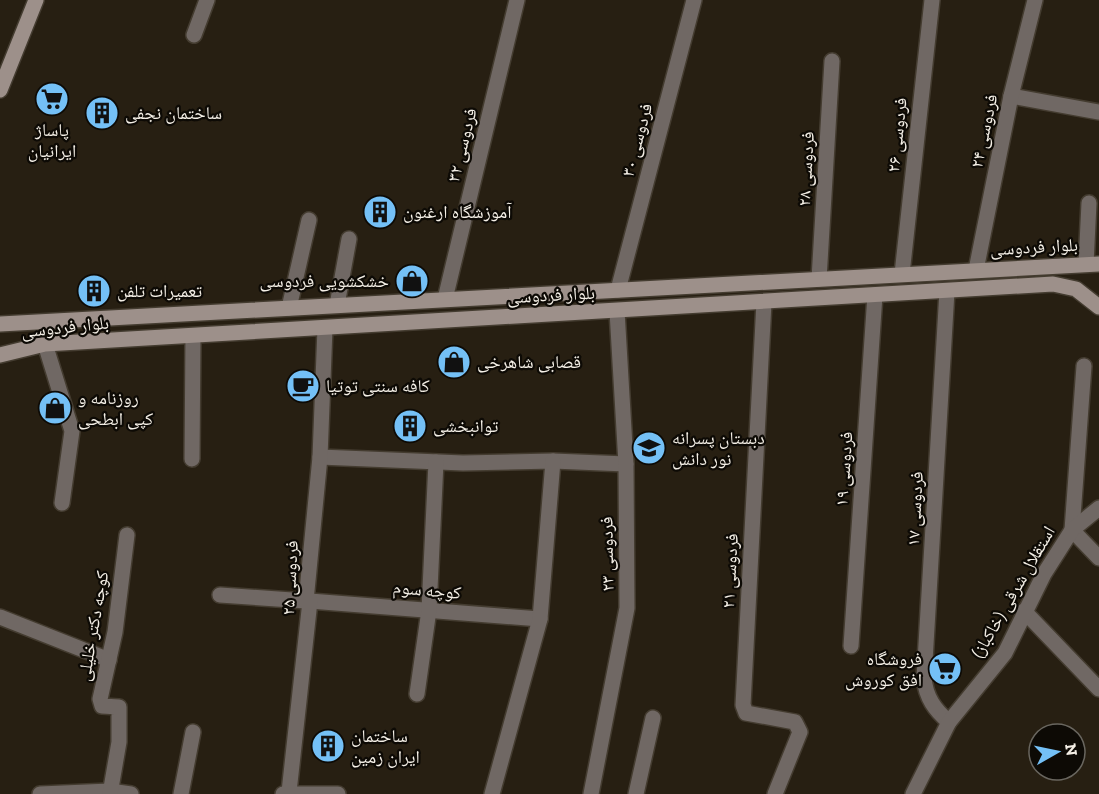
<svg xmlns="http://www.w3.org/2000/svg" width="1099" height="794" viewBox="0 0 1099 794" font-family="'Zilla Slab','Noto Naskh Arabic',serif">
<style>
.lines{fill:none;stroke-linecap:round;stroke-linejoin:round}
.minor-casing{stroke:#443c30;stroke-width:18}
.tertiary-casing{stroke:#443c30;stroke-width:18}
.secondary-casing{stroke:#443c30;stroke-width:18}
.minor{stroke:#706864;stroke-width:15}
.tertiary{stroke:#706864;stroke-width:15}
.secondary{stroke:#9d908a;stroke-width:15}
.labels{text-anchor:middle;stroke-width:4.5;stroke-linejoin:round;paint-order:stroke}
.poi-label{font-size:18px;fill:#f4efe6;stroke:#0d0a05;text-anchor:start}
.street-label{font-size:18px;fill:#f4efe6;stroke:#0d0a05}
</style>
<rect width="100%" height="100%" fill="#271f12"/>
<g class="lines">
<defs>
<g id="minor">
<polyline points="194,35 207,0"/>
<polyline points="1011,96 1099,112"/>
<polyline points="1086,264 1089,203"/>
<polyline points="976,270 1011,96 1035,0"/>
<polyline points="902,274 932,0"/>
<polyline points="819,279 832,61"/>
<polyline points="618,290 694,0"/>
<path d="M947 291 924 678C926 698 935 710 949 722"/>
<polyline points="445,299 517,0"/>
<polyline points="764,302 743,705 746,713 795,722 800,732 775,794"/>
<polyline points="337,305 349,239"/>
<polyline points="289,308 309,220"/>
<polyline points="45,344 72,431 62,503"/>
<polyline points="1084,366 1072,530 1099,558"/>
<polyline points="320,457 463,463 553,461 626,464"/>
<polyline points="192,459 193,336"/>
<polyline points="220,595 306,601"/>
<polyline points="310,601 540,619"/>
<polyline points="1024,611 1099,689"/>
<polyline points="0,617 109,660"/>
<polyline points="851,646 875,295"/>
<polyline points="417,694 429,610 436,462"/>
<polyline points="289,792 310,601 306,601 320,457 325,328"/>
<polyline points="40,794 110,791 131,794"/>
<polyline points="110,794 119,742 119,707 102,706 100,699 115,632 127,535"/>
<polyline points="181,794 193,732"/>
<polyline points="283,794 338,794"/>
<polyline points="492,794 540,619 553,461"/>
<polyline points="591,794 627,608 626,464 617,311"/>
<polyline points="636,794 653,718"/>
</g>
<polyline id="tertiary" points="913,794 949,722 1005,653 1044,574 1072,530 1099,508"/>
<g id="secondary">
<polyline points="0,90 36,0"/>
<polyline points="0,324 1099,264"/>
<polyline points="0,355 45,344 1053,284 1076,289 1099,307"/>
</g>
</defs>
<!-- minor casing -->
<use href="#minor" class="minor-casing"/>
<!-- tertiary casing -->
<use href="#tertiary" class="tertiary-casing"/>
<!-- secondary casing -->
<use href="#secondary" class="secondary-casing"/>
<!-- minor -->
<use href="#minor" class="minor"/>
<!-- tertiary -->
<use href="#tertiary" class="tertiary"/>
<!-- secondary -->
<use href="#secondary" class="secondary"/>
</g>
<!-- icons -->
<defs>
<symbol id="supermarket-disc" viewBox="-11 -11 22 22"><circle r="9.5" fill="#74c0f6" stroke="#0d0a05"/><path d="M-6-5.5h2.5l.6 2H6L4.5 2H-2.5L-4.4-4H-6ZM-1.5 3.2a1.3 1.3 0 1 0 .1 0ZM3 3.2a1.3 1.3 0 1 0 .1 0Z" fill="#111"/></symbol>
<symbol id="building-disc" viewBox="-11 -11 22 22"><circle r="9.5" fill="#74c0f6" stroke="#0d0a05"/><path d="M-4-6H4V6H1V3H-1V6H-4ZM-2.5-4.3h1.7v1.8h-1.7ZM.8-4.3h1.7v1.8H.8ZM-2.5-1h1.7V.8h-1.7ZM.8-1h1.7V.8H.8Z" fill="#111"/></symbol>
<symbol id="shop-disc" viewBox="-11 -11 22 22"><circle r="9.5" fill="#74c0f6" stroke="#0d0a05"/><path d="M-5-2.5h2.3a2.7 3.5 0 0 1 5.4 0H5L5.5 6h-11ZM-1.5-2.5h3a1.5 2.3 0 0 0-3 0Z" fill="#111"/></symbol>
<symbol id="cafe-disc" viewBox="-11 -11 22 22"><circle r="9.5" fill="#74c0f6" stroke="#0d0a05"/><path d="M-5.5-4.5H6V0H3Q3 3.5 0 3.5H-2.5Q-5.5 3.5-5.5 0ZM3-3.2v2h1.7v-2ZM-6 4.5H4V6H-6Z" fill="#111"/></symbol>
<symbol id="school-disc" viewBox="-11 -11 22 22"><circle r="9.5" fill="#74c0f6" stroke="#0d0a05"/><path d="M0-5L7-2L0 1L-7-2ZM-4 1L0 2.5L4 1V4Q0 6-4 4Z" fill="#111"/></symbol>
</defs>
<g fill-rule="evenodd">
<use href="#supermarket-disc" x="33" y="80" width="38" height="38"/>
<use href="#building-disc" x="83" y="94" width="38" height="38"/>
<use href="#building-disc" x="361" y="193" width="38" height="38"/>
<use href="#shop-disc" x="393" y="262" width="38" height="38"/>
<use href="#building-disc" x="75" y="272" width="38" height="38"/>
<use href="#shop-disc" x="435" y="343" width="38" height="38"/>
<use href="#cafe-disc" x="284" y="367" width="38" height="38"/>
<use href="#shop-disc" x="36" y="389" width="38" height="38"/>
<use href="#building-disc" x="391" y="407" width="38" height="38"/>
<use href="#school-disc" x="630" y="429" width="38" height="38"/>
<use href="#supermarket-disc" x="926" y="650" width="38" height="38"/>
<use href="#building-disc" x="309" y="727" width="38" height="38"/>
</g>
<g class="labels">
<!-- poi labels -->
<g class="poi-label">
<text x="125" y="119">ساختمان نجفی</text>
<text x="52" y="136" text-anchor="middle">پاساژ<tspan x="52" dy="21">ایرانیان</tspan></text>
<text x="403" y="218">آموزشگاه ارغنون</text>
<text x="389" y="287" text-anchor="end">خشکشویی فردوسی</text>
<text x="117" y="297">تعمیرات تلفن</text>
<text x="477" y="368">قصابی شاهرخی</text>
<text x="326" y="392">کافه سنتی توتیا</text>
<text x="78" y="404">روزنامه و<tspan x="78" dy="21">کپی ابطحی</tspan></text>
<text x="433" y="432">توانبخشی</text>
<text x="672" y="444">دبستان پسرانه<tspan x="672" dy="21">نور دانش</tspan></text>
<text x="922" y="665" text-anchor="end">فروشگاه<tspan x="922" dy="21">افق کوروش</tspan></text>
<text x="351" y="742">ساختمان<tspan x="351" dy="21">ایران زمین</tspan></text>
</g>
<!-- street labels -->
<g class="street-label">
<text transform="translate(984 131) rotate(-78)" y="6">فردوسی ۲۴</text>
<text transform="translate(897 135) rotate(-84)" y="6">فردوسی ۲۶</text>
<text transform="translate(637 140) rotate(-75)" y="6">فردوسی ۳۰</text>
<text transform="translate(462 145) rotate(-76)" y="6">فردوسی ۳۲</text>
<text transform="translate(806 169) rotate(-87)" y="6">فردوسی ۲۸</text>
<text transform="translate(1034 247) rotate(-3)" y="6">بلوار فردوسی</text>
<text transform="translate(551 295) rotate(-3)" y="6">بلوار فردوسی</text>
<text transform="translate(65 327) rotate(-6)" y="6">بلوار فردوسی</text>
<text transform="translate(844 469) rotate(-86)" y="6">فردوسی ۱۹</text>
<text transform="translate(915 509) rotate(-87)" y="6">فردوسی ۱۷</text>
<text transform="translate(607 554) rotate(-91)" y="6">فردوسی ۲۳</text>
<text transform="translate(730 571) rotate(-87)" y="6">فردوسی ۲۱</text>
<text transform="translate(290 578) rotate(-87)" y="6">فردوسی ۲۵</text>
<text transform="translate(427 590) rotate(5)" y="6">کوچه سوم</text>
<text transform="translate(1013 592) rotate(-60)" y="6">استقلال شرقی (خاکباز)</text>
<text transform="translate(93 626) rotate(-80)" y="6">کوچه دکتر خلیلی</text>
</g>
</g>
<!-- north arrow -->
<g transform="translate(1057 752) rotate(81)"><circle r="28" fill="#0d0a05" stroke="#69665f" stroke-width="1.5"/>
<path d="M0-4.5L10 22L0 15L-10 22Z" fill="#74c0f6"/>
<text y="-9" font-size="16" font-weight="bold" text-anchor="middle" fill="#f4efe6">N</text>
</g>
</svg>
